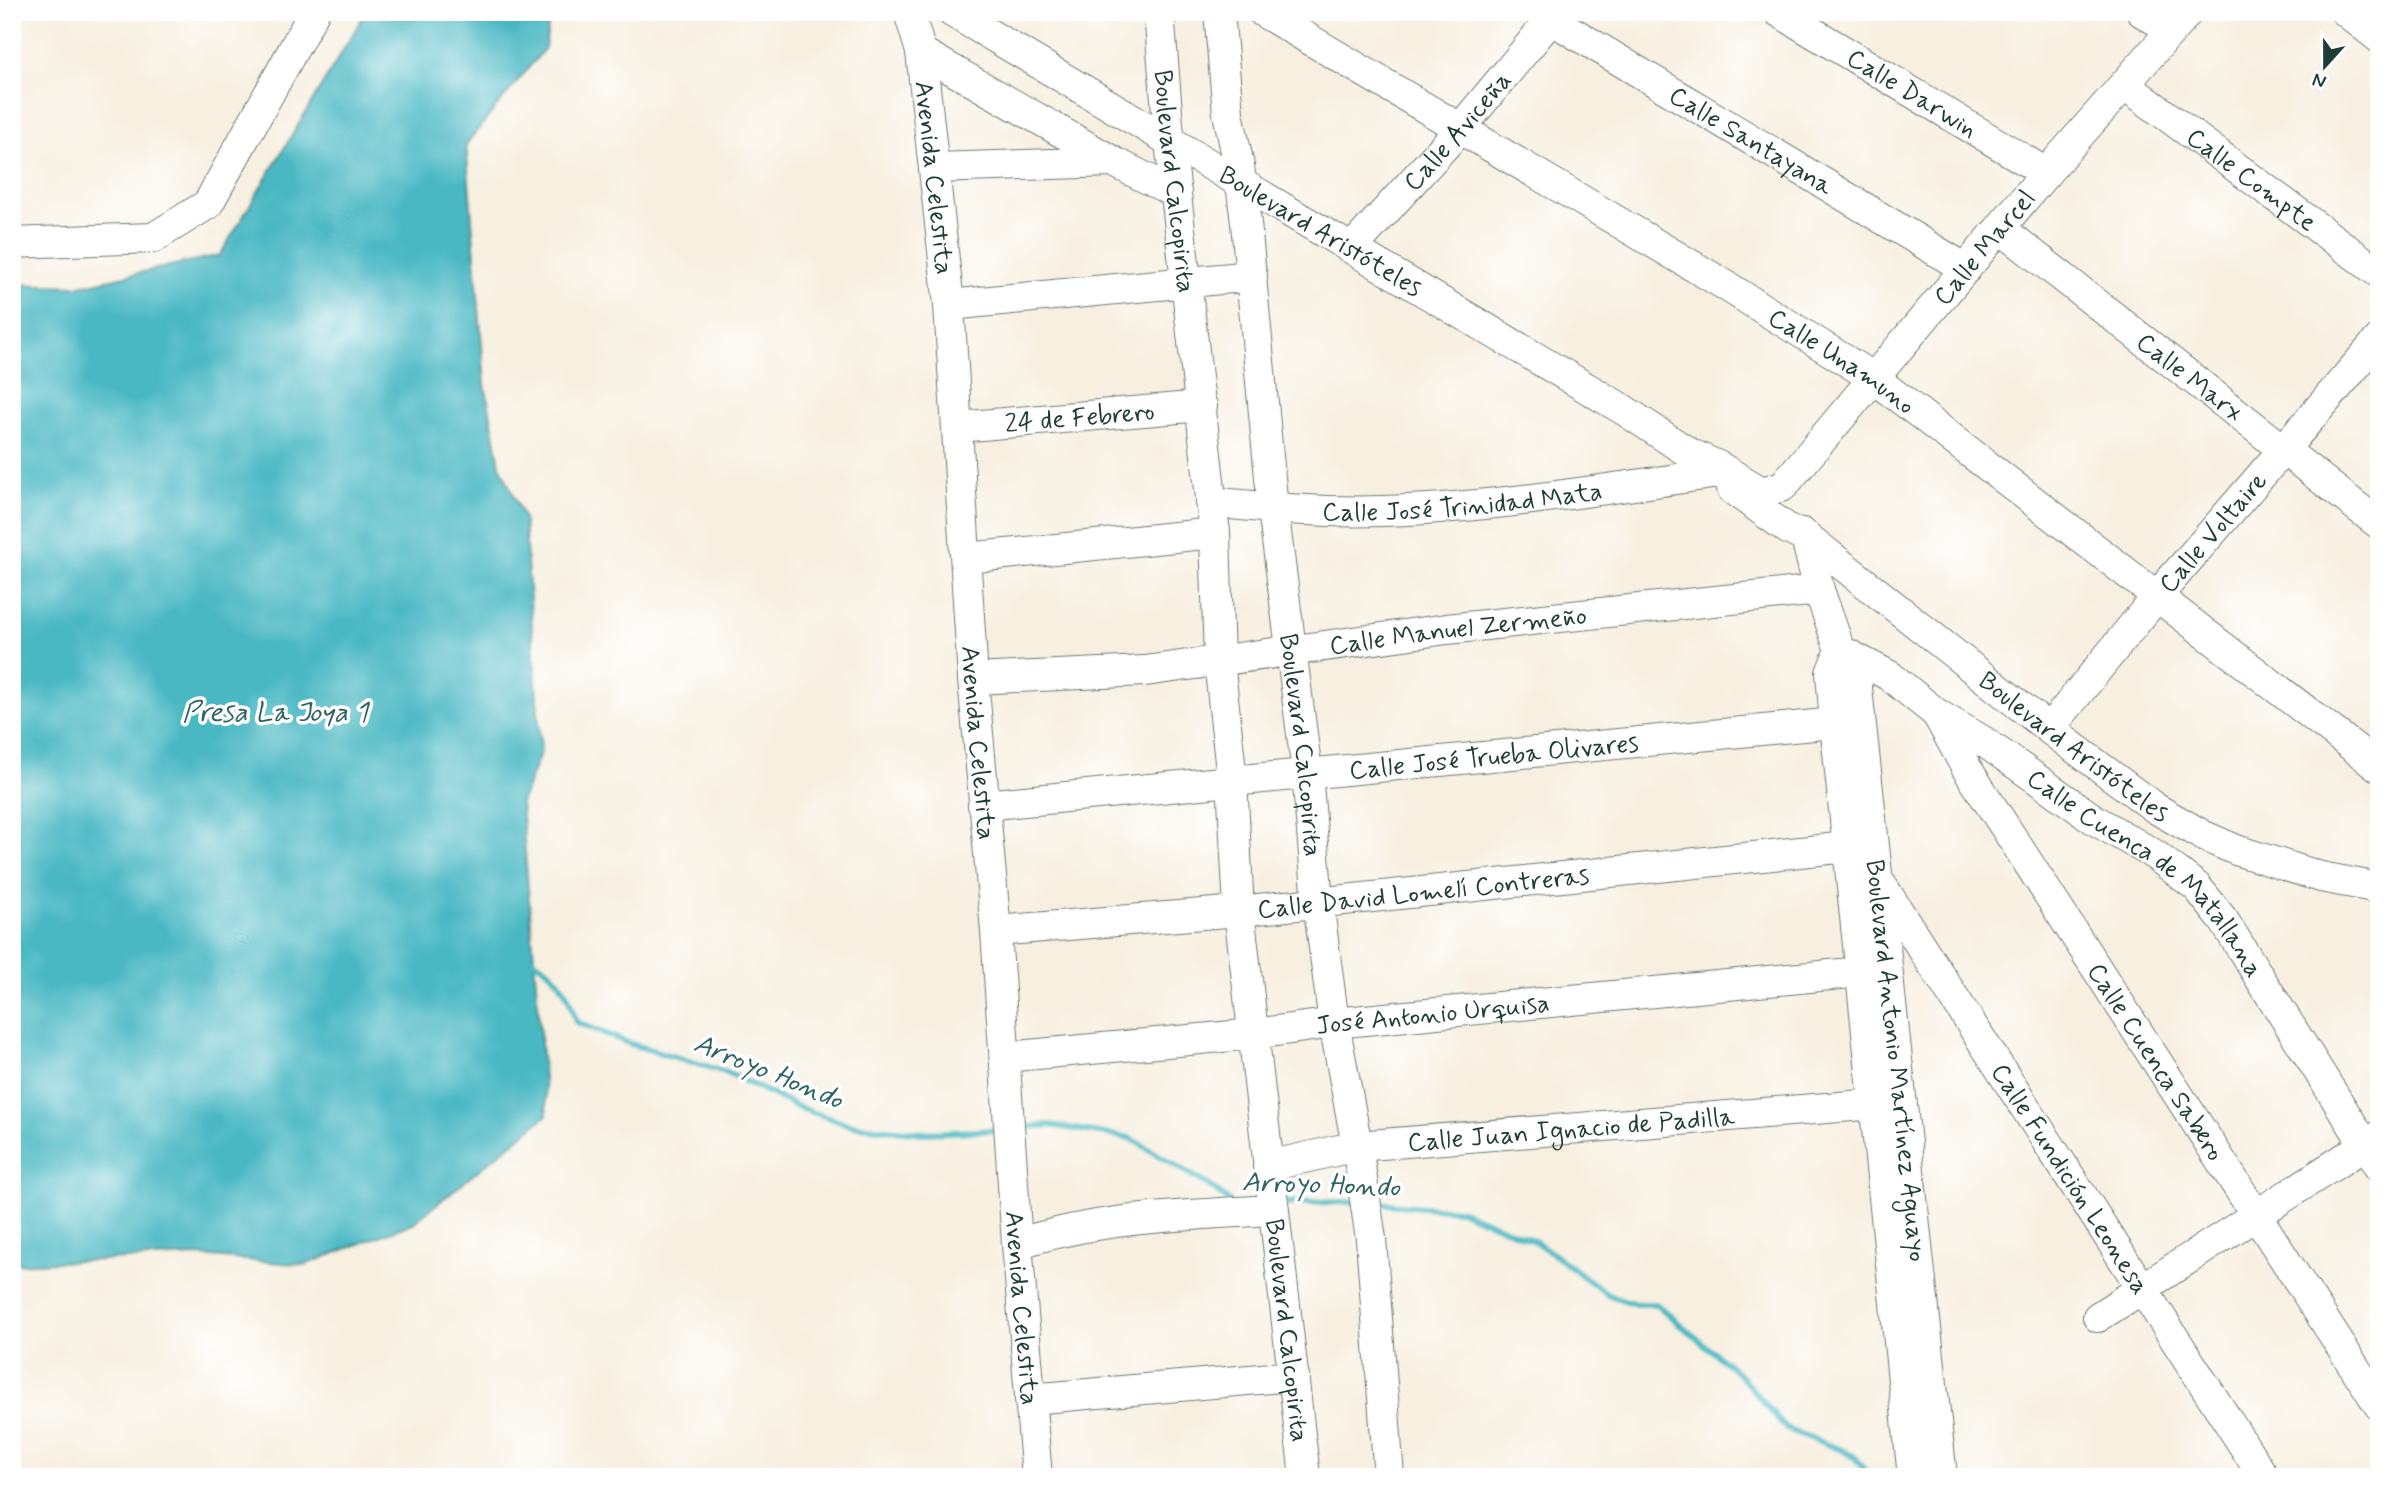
<svg xmlns="http://www.w3.org/2000/svg" width="2391" height="1489" viewBox="0 0 2391 1489" font-family="Mynerve,sans-serif">
<style>
.water{fill:#4ab8c3;stroke:#347a7c;stroke-width:2}
.lines{fill:none;stroke-linecap:round;stroke-linejoin:round}
.stream{stroke:#4ab8c3;stroke-width:6}
.minor-casing{stroke:#6b7b70;stroke-width:32}
.minor{stroke:#fff;stroke-width:30}
.labels{text-anchor:middle;stroke-width:7;stroke-linejoin:round;paint-order:stroke}
.street-label{font-size:26px;fill:#1f3d34;stroke:#fff}
.water-label{font-size:28px;font-style:italic;fill:#2c625f;stroke:#fff}
</style>
<rect width="100%" height="100%" fill="#fff"/>
<filter id="ink" filterUnits="userSpaceOnUse"><feTurbulence type="fractalNoise" baseFrequency=".0143" numOctaves="2"/><feDisplacementMap in="SourceGraphic" scale="14" xChannelSelector="R" yChannelSelector="G"/><feConvolveMatrix kernelMatrix="1 2 1 2 8 2 1 2 1" color-interpolation-filters="sRGB"/></filter>
<filter id="wash" filterUnits="userSpaceOnUse"><feTurbulence type="fractalNoise" baseFrequency=".00686" numOctaves="4" result="noise"/><feDisplacementMap in="SourceGraphic" scale="28" xChannelSelector="R" yChannelSelector="G"/><feGaussianBlur stdDeviation="1.57" result="paint"/><feColorMatrix in="noise" values="0 0 0 0 0 0 0 0 0 0 0 0 0 0 0 0 0 1.4 0 .05"/><feComposite in="paint" operator="in"/></filter>
<g filter="url(#wash)">
<rect width="100%" height="100%" fill="#f7efdf"/>
<!-- water -->
<polygon class="water" points="366,12 550,12 545,48 466,144 485,384 500,465 524,519 541,751 521,803 547,1115 413,1223 305,1265 199,1256 12,1264 12,284 79,286 220,255"/>
<g class="lines">
<!-- stream -->
<g class="stream">
<path d="M526 957C558 971 568 990 576 1022L631 1044 729 1073 800 1108 850 1125 923 1133 1001 1130"/>
<polyline points="1018,1128 1050,1125 1130,1138 1210,1186 1229,1201"/>
<polyline points="1281,1203 1357,1202"/>
<polyline points="1375,1203 1459,1210 1535,1241 1609,1295 1636,1304 1656,1304 1738,1373 1787,1429 1852,1454 1870,1477"/>
</g>
</g>
</g>
<g filter="url(#ink)">
<g class="lines">
<defs>
<g id="minor">
<path id="s1" d="M909 12 921 52 949 305 973 679 996 931 1017 1244 1037 1477"/>
<path id="s2" d="M952 12 1624 410 1689 453 1718 466 1762 492 1783 486 2046 173 2188 12"/>
<path id="s3" d="M1159 12 1168 125 1215 533 1219 661 1232 780 1239 911 1305 1477"/>
<path id="s4" d="M1219 12 1228 113 1239 166 1246 223 1273 509 1307 773 1318 902 1334 1023 1357 1146 1371 1239 1389 1477"/>
<path id="s5" d="M1263 12 1720 282 1872 377 2379 767"/>
<path id="s6" d="M1539 12 1966 269"/>
<path id="s7" d="M1779 12 2046 173"/>
<polyline points="2142,12 2172,30"/>
<polyline points="2346,12 2379,38"/>
<polyline points="921,52 1114,162 1176,193"/>
<path id="s8" d="M2125 85 2379 273"/>
<polyline points="934,168 1112,162"/>
<path id="s9" d="M2001 229 2379 524"/>
<polyline points="12,243 153,238 208,204 314,12"/>
<path id="s10" d="M1353 247 1460 129 1557 12"/>
<polyline points="949,305 1252,276"/>
<path id="s11" d="M958 427 1202 406"/>
<path id="s12" d="M1732 489 1788 529 1806 538 1819 590 1840 650 1856 679 1942 1477"/>
<path id="s13" d="M1211 502C1268 508 1325 513 1382 511 1493 508 1603 489 1712 474"/>
<path id="s14" d="M1802 533 2049 729 2155 808 2204 836 2236 850 2321 877 2379 888"/>
<polyline points="966,558 1215,533"/>
<polyline points="1840,650 1831,673 1835,723 1913,1477"/>
<path id="s15" d="M1840 650 1890 676 1937 714 1983 741 2095 820 2155 855 2197 887 2224 921 2379 1167"/>
<path id="s16" d="M973 679 1145 671 1447 629 1819 590"/>
<path id="s17" d="M1937 714 1967 769 2005 827 2379 1405"/>
<path id="s18" d="M2049 729 2157 596 2379 339"/>
<path id="s19" d="M983 805 1835 723"/>
<path id="s20" d="M1882 886 2264 1477"/>
<path id="s21" d="M996 931 1239 911 1848 847"/>
<path id="s22" d="M1005 1057 1254 1034 1334 1023 1861 972"/>
<path id="s23" d="M1268 1166 1357 1146 1876 1104"/>
<path d="M1017 1244C1101 1217 1186 1215 1274 1210"/>
<polyline points="2098,1317 2379,1136"/>
<polyline points="1030,1399 1294,1376"/>
</g>
</defs>
<!-- minor casing -->
<use href="#minor" class="minor-casing"/>
<!-- minor -->
<use href="#minor" class="minor"/>
</g>
</g>
<g class="labels">
<!-- street labels -->
<g class="street-label">
<text dy="9" stroke="none"><textPath href="#s7" startOffset="156">Calle Darwin</textPath></text>
<text dy="9" stroke="none"><textPath href="#s10" startOffset="156">Calle Aviceña</textPath></text>
<text dy="9" stroke="none"><textPath href="#s6" startOffset="248">Calle Santayana</textPath></text>
<text dy="9" stroke="none"><textPath href="#s1" startOffset="168">Avenida Celestita</textPath></text>
<text dy="9" stroke="none"><textPath href="#s8" startOffset="158">Calle Compte</textPath></text>
<text dy="9" stroke="none"><textPath href="#s3" startOffset="170">Boulevard Calcopirita</textPath></text>
<text dy="9" stroke="none"><textPath href="#s2" startOffset="429">Boulevard Aristóteles</textPath></text>
<text dy="9" stroke="none"><textPath href="#s2" startOffset="1276">Calle Marcel</textPath></text>
<text dy="9" stroke="none"><textPath href="#s5" startOffset="676">Calle Unamuno</textPath></text>
<text dy="9" stroke="none"><textPath href="#s9" startOffset="240">Calle Marx</textPath></text>
<text dy="9" stroke="none"><textPath href="#s11" startOffset="122">24 de Febrero</textPath></text>
<text dy="9" stroke="none"><textPath href="#s13" startOffset="252">Calle José Trinidad Mata</textPath></text>
<text dy="9" stroke="none"><textPath href="#s18" startOffset="256">Calle Voltaire</textPath></text>
<text dy="9" stroke="none"><textPath href="#s16" startOffset="488">Calle Manuel Zermeño</textPath></text>
<text dy="9" stroke="none"><textPath href="#s1" startOffset="735">Avenida Celestita</textPath></text>
<text dy="9" stroke="none"><textPath href="#s4" startOffset="738">Boulevard Calcopirita</textPath></text>
<text dy="9" stroke="none"><textPath href="#s14" startOffset="346">Boulevard Aristóteles</textPath></text>
<text dy="9" stroke="none"><textPath href="#s19" startOffset="513">Calle José Trueba Olivares</textPath></text>
<text dy="9" stroke="none"><textPath href="#s15" startOffset="382">Calle Cuenca de Matallana</textPath></text>
<text dy="9" stroke="none"><textPath href="#s21" startOffset="429">Calle David Lomelí Contreras</textPath></text>
<text dy="9" stroke="none"><textPath href="#s22" startOffset="430">José Antonio Urquisa</textPath></text>
<text dy="9" stroke="none"><textPath href="#s12" startOffset="623">Boulevard Antonio Martínez Aguayo</textPath></text>
<text dy="9" stroke="none"><textPath href="#s17" startOffset="411">Calle Cuenca Sabero</textPath></text>
<text dy="9" stroke="none"><textPath href="#s23" startOffset="306">Calle Juan Ignacio de Padilla</textPath></text>
<text dy="9" stroke="none"><textPath href="#s20" startOffset="348">Calle Fundición Leonesa</textPath></text>
<text dy="9" stroke="none"><textPath href="#s1" startOffset="1302">Avenida Celestita</textPath></text>
<text dy="9" stroke="none"><textPath href="#s3" startOffset="1325">Boulevard Calcopirita</textPath></text>
</g>
<!-- water labels -->
<g class="water-label">
<text x="275" y="721">Presa La Joya 1</text>
<text transform="translate(769 1070) rotate(22)" y="10">Arroyo Hondo</text>
<text transform="translate(1321 1183) rotate(2)" y="10">Arroyo Hondo</text>
</g>
</g>
<!-- margin -->
<rect width="2391" height="1489" fill="none" stroke="#fff" stroke-width="42"/>
<!-- north arrow -->
<g transform="translate(2325 66) rotate(201)" stroke="#ffffff" stroke-width="5" paint-order="stroke">
<path d="M0-5L12 26L0 18L-12 26Z" fill="#1f3d34"/>
<text y="-10" font-size="19" font-weight="bold" text-anchor="middle" fill="#1f3d34">N</text>
</g>
</svg>
